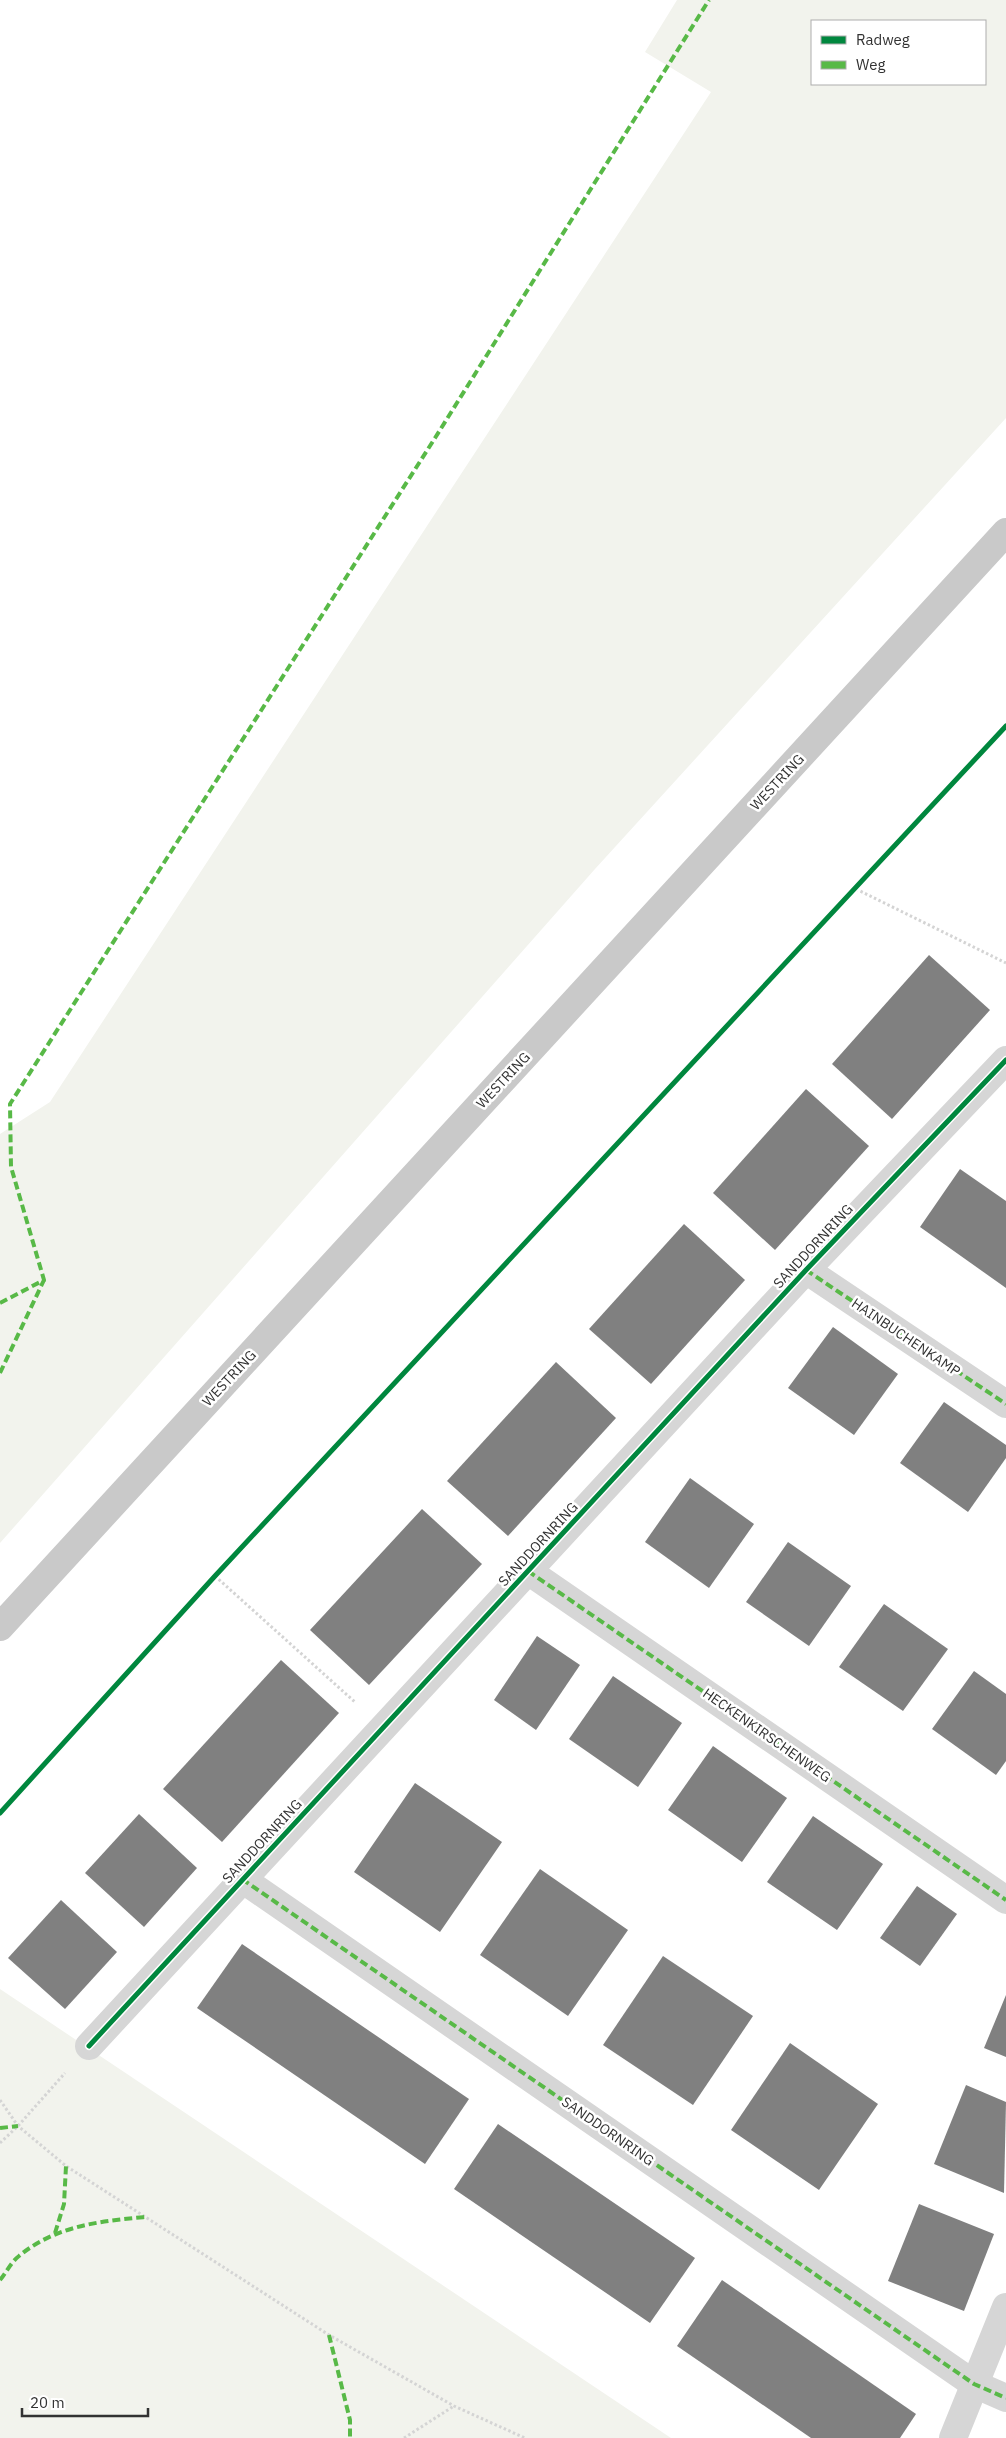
<svg xmlns="http://www.w3.org/2000/svg" width="1006" height="2438" viewBox="0 0 1006 2438" font-family="'IBM Plex Sans',sans-serif">
<style>
.green{fill:#f2f3ed;fill-rule:evenodd}
.building{fill:#808080}
.lines{fill:none;stroke-linecap:round;stroke-linejoin:round}
.path{stroke:#d4d4d4;stroke-width:3;stroke-dasharray:2.5 2.5;stroke-linecap:butt}
.minor{stroke:#d6d6d6;stroke-width:28}
.major{stroke:#c9c9c9;stroke-width:28}
.quiet{stroke:#58b947;stroke-width:4;stroke-dasharray:8 4;stroke-linecap:butt}
.cycleway-casing{stroke:#fff;stroke-width:8}
.cycleway{stroke:#00873e;stroke-width:5}
.labels{text-anchor:middle;stroke-width:5;stroke-linejoin:round;paint-order:stroke}
.street-label{font-size:14px;fill:#323232;stroke:#fff}
</style>
<rect width="100%" height="100%" fill="#fff"/>
<!-- green -->
<g class="green">
<path d="M677 0H1006V418L595 869 0 1543V1134L50 1102 711 92 645 52ZM812 21H985V84H812Z"/>
<polygon points="0,1989 671,2438 0,2438"/>
</g>
<!-- building -->
<g class="building">
<polygon points="929,955 990,1010 892,1119 832,1064"/>
<polygon points="806,1089 869,1146 775,1250 713,1193"/>
<polygon points="960,1169 1006,1201 1006,1288 920,1227"/>
<polygon points="684,1224 745,1280 651,1384 589,1329"/>
<polygon points="833,1327 898,1374 854,1435 788,1388"/>
<polygon points="556,1362 616,1418 508,1536 447,1481"/>
<polygon points="944,1402 1006,1445 1006,1458 968,1512 900,1463"/>
<polygon points="690,1478 754,1524 709,1588 645,1542"/>
<polygon points="422,1509 482,1564 369,1685 310,1630"/>
<polygon points="788,1542 851,1586 809,1646 746,1602"/>
<polygon points="884,1604 948,1649 903,1711 839,1667"/>
<polygon points="537,1636 580,1665 536,1730 494,1700"/>
<polygon points="281,1660 339,1713 222,1842 163,1789"/>
<polygon points="974,1671 1006,1694 1006,1761 996,1775 932,1729"/>
<polygon points="613,1676 682,1723 638,1787 569,1739"/>
<polygon points="713,1746 787,1798 742,1862 668,1810"/>
<polygon points="415,1783 502,1842 440,1932 354,1872"/>
<polygon points="139,1814 197,1868 144,1927 85,1873"/>
<polygon points="813,1816 883,1864 837,1930 767,1882"/>
<polygon points="540,1869 628,1930 568,2016 480,1955"/>
<polygon points="917,1886 957,1914 920,1966 880,1938"/>
<polygon points="61,1900 117,1952 65,2009 8,1958"/>
<polygon points="242,1944 469,2099 425,2164 197,2008"/>
<polygon points="663,1956 753,2016 693,2105 603,2045"/>
<polygon points="1006,1995 1006,2057 984,2048"/>
<polygon points="790,2043 878,2104 819,2190 731,2130"/>
<polygon points="966,2085 1006,2102 1004,2193 934,2164"/>
<polygon points="498,2124 695,2258 650,2323 454,2189"/>
<polygon points="919,2204 994,2234 964,2311 888,2281"/>
<polygon points="722,2280 916,2414 900,2438 811,2438 677,2346"/>
</g>
<g class="lines">
<!-- path -->
<g class="path">
<polyline points="856,889 1006,963"/>
<polyline points="215,1576 356,1703"/>
<polyline points="0,2100 18,2126 66,2166 329,2335 454,2406 525,2438"/>
<polyline points="0,2143 18,2126 65,2073"/>
<polyline points="404,2438 454,2406"/>
</g>
<!-- minor -->
<g class="minor">
<polyline points="806,1270 1006,1404"/>
<polyline points="528,1571 1006,1900"/>
<polyline points="242,1879 974,2384 1006,2398"/>
<polyline points="89,2046 806,1270 1006,1060"/>
<polyline points="953,2438 1006,2307"/>
</g>
<!-- major -->
<polyline class="major" points="0,1627 1006,532"/>
<!-- quiet -->
<g class="quiet">
<polyline points="806,1270 1006,1404"/>
<polyline points="0,1303 44,1280 11,1167 10,1104 435,438 709,0"/>
<polyline points="0,1373 44,1280"/>
<polyline points="528,1571 1006,1900"/>
<polyline points="242,1879 974,2384 1006,2398"/>
<polyline points="0,2128 18,2126"/>
<polyline points="55,2233 64,2204 66,2166"/>
<path d="M0 2280C6 2273 11 2262 19 2256 55 2226 100 2221 145 2217"/>
<polyline points="329,2335 350,2420 350,2438"/>
</g>
<defs>
<g id="cycleway">
<polyline points="0,1813 215,1576 1006,726"/>
<polyline points="89,2046 806,1270 1006,1060"/>
</g>
</defs>
<!-- cycleway casing -->
<use href="#cycleway" class="cycleway-casing"/>
<!-- cycleway -->
<use href="#cycleway" class="cycleway"/>
</g>
<g class="labels">
<!-- street labels -->
<g class="street-label">
<text transform="translate(777 782) rotate(-47)" y="5">WESTRING</text>
<text transform="translate(503 1080) rotate(-47)" y="5">WESTRING</text>
<text transform="translate(813 1246) rotate(-47)" y="5">SANDDORNRING</text>
<text transform="translate(906 1337) rotate(34)" y="5">HAINBUCHENKAMP</text>
<text transform="translate(229 1378) rotate(-47)" y="5">WESTRING</text>
<text transform="translate(538 1544) rotate(-47)" y="5">SANDDORNRING</text>
<text transform="translate(767 1735) rotate(35)" y="5">HECKENKIRSCHENWEG</text>
<text transform="translate(262 1841) rotate(-47)" y="5">SANDDORNRING</text>
<text transform="translate(608 2131) rotate(35)" y="5">SANDDORNRING</text>
</g>
</g>
<!-- legend -->
<rect x="811" y="20" width="175" height="65" fill="#ffffff" stroke="#adadad"/>
<rect x="821" y="36" width="25" height="8" fill="#00873e" stroke="#adadad"/>
<text x="856" y="45" font-size="15" fill="#323232">Radweg</text>
<rect x="821" y="61" width="25" height="8" fill="#58b947" stroke="#adadad"/>
<text x="856" y="70" font-size="15" fill="#323232">Weg</text>
<!-- scale -->
<path d="M22 2408v8h126v-8" fill="none" stroke="#323232" stroke-width="2.5"/>
<text x="30" y="2408" font-size="15" fill="#323232" stroke="#ffffff" stroke-width="4" paint-order="stroke">20 m</text>
</svg>
